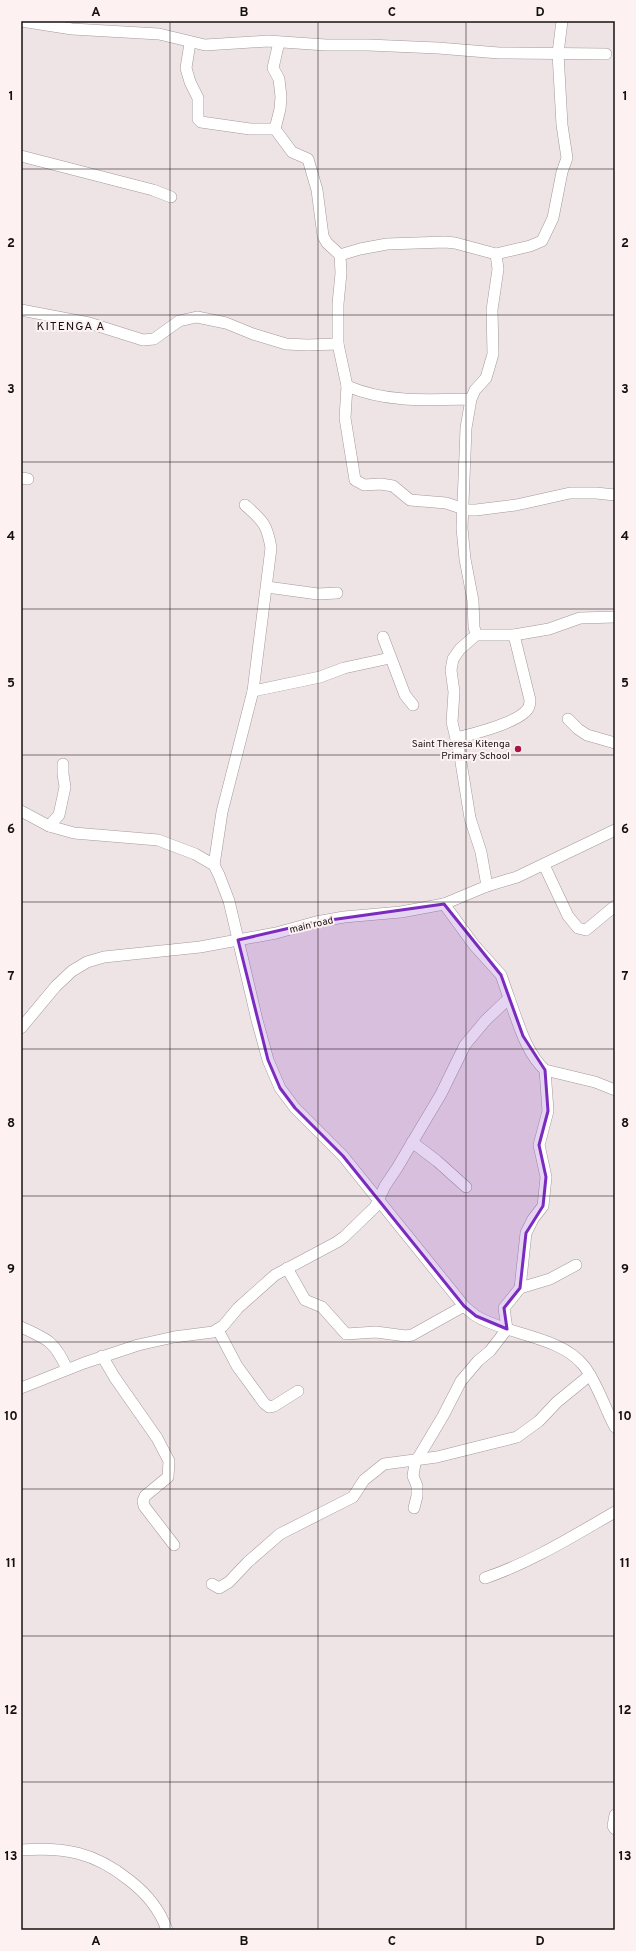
<svg xmlns="http://www.w3.org/2000/svg" width="636" height="1951" viewBox="0 0 636 1951" font-family="Overpass,sans-serif">
<style>
.lines{fill:none;stroke-linecap:round;stroke-linejoin:round}
.minor-casing{stroke:#a3999a;stroke-width:12}
.minor{stroke:#fff;stroke-width:11}
.marked{fill:#7b2cbf;fill-opacity:0.2;stroke:#7b2cbf;stroke-width:3;stroke-linejoin:round}
.grid{fill:none;stroke:#151112;stroke-width:1;stroke-opacity:0.55}
.poi-dot{fill:#aa1543;stroke:#fdf1f2;stroke-width:1.5}
.labels{text-anchor:middle;stroke-width:4;stroke-linejoin:round;paint-order:stroke}
.poi-label{font-size:10px;fill:#151112;stroke:#fdf1f2;text-anchor:end}
.street-label{font-size:10px;fill:#151112;stroke:#fdf1f2}
.quarter-label{font-size:12px;letter-spacing:1px;fill:#151112;stroke:#fdf1f2}
.neatline{fill:none;stroke:#151112;stroke-width:1.5}
.grid-label{font-size:13px;text-anchor:middle;font-weight:bold;fill:#151112}
</style>
<rect width="100%" height="100%" fill="#efe4e5"/>
<g class="lines">
<defs>
<g id="minor">
<polyline points="21,21 72,29 159,34 205,45 268,41 326,45 368,45 438,48 499,53 606,54"/>
<polyline points="562,21 558,53 562,125 567,158 562,172 553,218 542,241 530,246 496,254 455,243 445,242 387,244 360,249 340,255 341,273 338,304 338,344 347,386 345,418 355,480 364,485 381,484 393,486 410,500 446,503 467,510 476,510 516,505 570,493 596,493 615,495"/>
<polyline points="190,43 186,68 190,82 198,98 198,119 201,122 250,129 275,129 292,152 308,159 317,190 323,236 327,243 340,255"/>
<polyline points="275,129 280,109 281,97 279,79 273,68 279,42"/>
<polyline points="21,156 153,190 171,197"/>
<polyline points="21,310 89,323 143,340 154,339 179,321 197,317 226,323 253,334 286,344 307,345 338,344"/>
<path d="M347 386C387 403 428 400 471 399"/>
<polyline points="21,478 28,479"/>
<polyline points="267,587 318,594 337,593"/>
<polyline points="476,635 474,627 473,601 465,559 462,528 465,454 466,428 471,399 475,390 486,378 493,354 492,310 498,269 496,254"/>
<polyline points="383,637 405,695 413,705"/>
<polyline points="253,691 320,677 344,668 390,658"/>
<polyline points="568,719 578,729 587,735 615,743"/>
<path d="M456 738C474 734 512 724 525 712 529 709 530 705 530 700L514 635"/>
<path d="M21 811 49 826 74 833 158 840 195 854 214 865 219 875 229 901 257 1020 268 1060 280 1088 295 1108 343 1156 464 1306C468 1310 472 1313 476 1316 507 1335 561 1336 584 1366 598 1384 604 1407 615 1427"/>
<polyline points="49,826 59,815 65,787 63,774 63,764"/>
<path d="M214 865 222 812 253 691 271 548C267 524 263 521 245 505"/>
<polyline points="544,865 568,916 578,928 586,930 615,906"/>
<polyline points="487,886 481,852 470,818 460,756 452,722 454,692 451,670 453,659 460,649 476,635 514,635 549,629 580,618 615,617"/>
<path d="M509 998C518 1022 526 1053 545 1070L595 1082 615 1090"/>
<polyline points="21,1028 56,986 72,971 87,962 104,957 200,947 276,933 316,922 344,917 401,912 444,904 487,886 517,877 615,830"/>
<polyline points="412,1142 437,1161 466,1187"/>
<polyline points="287,1268 305,1300 322,1307 346,1334 376,1332 406,1336 412,1335 464,1306"/>
<polyline points="520,1288 550,1279 576,1265"/>
<path d="M21 1327C48 1339 55 1342 67 1369"/>
<polyline points="218,1330 237,1366 264,1403 269,1407 274,1406 298,1391"/>
<polyline points="102,1356 115,1378 157,1438 169,1461 168,1477 145,1496 143,1501 144,1506 174,1545"/>
<polyline points="21,1388 84,1363 138,1345 174,1337 213,1332 223,1326 238,1308 275,1275 337,1242 344,1237 375,1207 385,1186 397,1168 441,1094 465,1045 485,1021 509,998 501,975 474,945 444,904"/>
<polyline points="414,1508 417,1496 417,1486 413,1476 415,1463 443,1416 461,1381 478,1361 490,1351 507,1329 504,1308 520,1288 526,1233 533,1219 543,1206 546,1177 539,1145 548,1111 545,1070"/>
<path d="M485 1578C532 1562 573 1536 615 1512"/>
<polyline points="212,1584 219,1588 229,1582 248,1562 280,1534 353,1497 364,1480 384,1464 437,1457 517,1437 539,1421 557,1402 590,1375"/>
<polyline points="615,1815 613,1826 615,1829"/>
<path d="M21 1850C65 1847 94 1852 129 1880 146 1893 160 1910 167 1930"/>
</g>
</defs>
<!-- minor casing -->
<use href="#minor" class="minor-casing"/>
<!-- minor -->
<use href="#minor" class="minor"/>
</g>
<!-- marked area -->
<path class="marked" d="M444 904 501 975 523 1036 545 1070 548 1111 539 1145 546 1177 543 1206 526 1233 520 1288 504 1308 507 1329 476 1316 464 1306 343 1156 295 1108 280 1088 268 1060 238 940 316 922Z"/>
<!-- grid -->
<path class="grid" d="M170 21V1930M318 21V1930M466 21V1930M21 169H615M21 315H615M21 462H615M21 609H615M21 755H615M21 902H615M21 1049H615M21 1196H615M21 1342H615M21 1489H615M21 1636H615M21 1782H615"/>
<!-- markers -->
<circle class="poi-dot" cx="518" cy="749" r="4"/>
<g class="labels">
<!-- poi labels -->
<g class="poi-label">
<text x="510" y="747">Saint Theresa Kitenga<tspan x="510" dy="12">Primary School</tspan></text>
</g>
<!-- street labels -->
<g class="street-label">
<text transform="translate(311 924) rotate(-13)" y="4">main road</text>
</g>
<!-- quarter labels -->
<g class="quarter-label">
<text x="71" y="330">KITENGA A</text>
</g>
</g>
<!-- border -->
<rect width="636" height="1951" fill="none" stroke="#fdf1f2" stroke-width="44"/>
<rect x="22" y="22" width="592" height="1907" class="neatline"/>
<g class="grid-label">
<text x="96" y="16">A</text>
<text x="244" y="16">B</text>
<text x="392" y="16">C</text>
<text x="540" y="16">D</text>
<text x="11" y="100">1</text>
<text x="625" y="100">1</text>
<text x="11" y="247">2</text>
<text x="625" y="247">2</text>
<text x="11" y="393">3</text>
<text x="625" y="393">3</text>
<text x="11" y="540">4</text>
<text x="625" y="540">4</text>
<text x="11" y="687">5</text>
<text x="625" y="687">5</text>
<text x="11" y="833">6</text>
<text x="625" y="833">6</text>
<text x="11" y="980">7</text>
<text x="625" y="980">7</text>
<text x="11" y="1127">8</text>
<text x="625" y="1127">8</text>
<text x="11" y="1273">9</text>
<text x="625" y="1273">9</text>
<text x="11" y="1420">10</text>
<text x="625" y="1420">10</text>
<text x="11" y="1567">11</text>
<text x="625" y="1567">11</text>
<text x="11" y="1714">12</text>
<text x="625" y="1714">12</text>
<text x="11" y="1860">13</text>
<text x="625" y="1860">13</text>
<text x="96" y="1945">A</text>
<text x="244" y="1945">B</text>
<text x="392" y="1945">C</text>
<text x="540" y="1945">D</text>
</g>
</svg>
